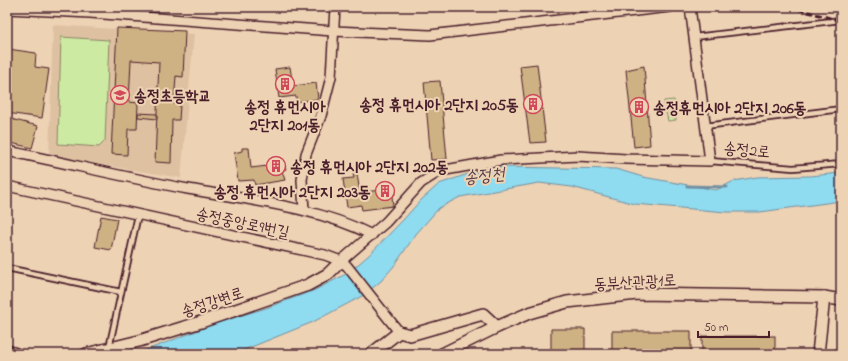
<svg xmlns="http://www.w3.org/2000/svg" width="848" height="361" viewBox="0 0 848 361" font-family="'Indie Flower','Poor Story',sans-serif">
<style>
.built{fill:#dec1a1}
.green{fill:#cceaa2;stroke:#8b8466}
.water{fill:#8fdbef;stroke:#7390a1}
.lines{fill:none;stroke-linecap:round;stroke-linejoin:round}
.stream{stroke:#7390a1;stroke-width:3}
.building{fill:#cfb284;stroke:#4a1f2b}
.service-casing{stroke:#4a1f2b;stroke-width:8}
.minor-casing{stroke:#4a1f2b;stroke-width:12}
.tertiary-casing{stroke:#4a1f2b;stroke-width:14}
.service{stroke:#edd2b4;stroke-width:4.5}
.minor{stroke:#edd2b4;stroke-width:9}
.tertiary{stroke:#edd2b4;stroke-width:11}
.rail{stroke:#4a1f2b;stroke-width:3;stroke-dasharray:6 3;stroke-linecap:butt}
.labels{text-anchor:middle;stroke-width:4;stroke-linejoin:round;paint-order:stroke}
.poi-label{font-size:16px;font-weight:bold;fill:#4a1f2b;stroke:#edd2b4;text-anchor:start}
.street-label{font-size:16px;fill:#4a1f2b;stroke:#edd2b4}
.water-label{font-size:17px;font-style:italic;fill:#543b48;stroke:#edd2b4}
</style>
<rect width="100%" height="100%" fill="#edd2b4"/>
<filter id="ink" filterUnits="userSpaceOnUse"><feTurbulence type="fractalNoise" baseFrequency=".025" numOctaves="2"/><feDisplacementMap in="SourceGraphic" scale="8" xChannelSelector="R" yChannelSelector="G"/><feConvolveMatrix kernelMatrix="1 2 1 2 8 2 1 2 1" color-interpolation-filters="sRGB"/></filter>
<g filter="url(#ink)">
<!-- built -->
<polygon class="built" points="53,25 194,34 181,178 49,156"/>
<!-- green -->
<g class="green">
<polygon points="61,37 109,40 105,141 99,147 58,144"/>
<polygon points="674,100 676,120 668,121 664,101"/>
</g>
<!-- water -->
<polygon class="water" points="500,167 616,169 643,177 716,190 734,181 757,177 810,176 841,173 841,201 760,212 726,212 635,204 572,187 539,183 460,197 439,208 416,234 394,266 381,281 364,295 313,322 234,354 136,354 220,322 266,308 315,290 348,273 369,255 403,220 420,201 439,184 465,175"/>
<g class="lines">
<!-- stream -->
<polyline class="stream" points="687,186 727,187"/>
</g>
<!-- building -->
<g class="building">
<polygon points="117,28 185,31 183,77 176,76 174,104 180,105 179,120 172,120 171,163 155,162 159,62 131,60 129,102 138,103 137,129 128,129 127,155 111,154"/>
<polygon points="8,49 36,53 35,67 49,69 42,118 7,113"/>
<polygon points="537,64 546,142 530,143 520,66"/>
<polygon points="644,66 650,145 634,147 626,70"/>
<polygon points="290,67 293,86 316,83 318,99 296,102 296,96 279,98 275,69"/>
<polygon points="440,81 447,159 431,160 424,82"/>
<polygon points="138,113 157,114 157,119 138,117"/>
<polygon points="7,118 38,126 32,148 7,142"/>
<polygon points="242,148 249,148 251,168 284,164 286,169 282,171 285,180 255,185 254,180 238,181 234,153 242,151"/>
<polygon points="353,174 357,174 360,193 392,188 395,194 392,196 393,206 362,210 361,205 347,207 343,179 354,178"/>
<polygon points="101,216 117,219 111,250 95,247"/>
<polygon points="551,329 585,329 585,352 612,352 612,331 691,331 691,354 551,354"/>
<rect x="702" y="336" width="73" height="18"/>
</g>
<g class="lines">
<defs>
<g id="service">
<polyline points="694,37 841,20"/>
<polyline points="705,126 841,109"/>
<polyline points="710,161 793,168 841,164"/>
<polyline points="7,268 121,292"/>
<polyline points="109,348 138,215"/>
</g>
<g id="minor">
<polyline points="7,9 90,13 333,31 430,35 670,7"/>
<path d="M7 151C67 163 127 178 188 189 249 200 317 207 372 235"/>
<polyline points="7,186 325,255 341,261 347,266 399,332"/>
<polyline points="304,210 302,180 306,154 321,116 331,77 335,7"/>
<polyline points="341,261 386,222 421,183 440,171 501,160 578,156 626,159 710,161 690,7"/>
</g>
<g id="tertiary">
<polyline points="7,351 16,354"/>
<polyline points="86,354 139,341 201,322 308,285 328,274 341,261"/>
<polyline points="371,354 399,332 410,335 483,314 497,327"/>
<polyline points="442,354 497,327 529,313 567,302 637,294 824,297 841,300"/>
<polyline points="818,354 824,297"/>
</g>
</defs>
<!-- service casing -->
<use href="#service" class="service-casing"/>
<!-- minor casing -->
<use href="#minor" class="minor-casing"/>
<!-- tertiary casing -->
<use href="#tertiary" class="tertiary-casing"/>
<!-- service -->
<use href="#service" class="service"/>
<!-- minor -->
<use href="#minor" class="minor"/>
<!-- tertiary -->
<use href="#tertiary" class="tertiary"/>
<!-- rail -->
<polyline class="rail" points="790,7 841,21"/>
</g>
</g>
<!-- icons -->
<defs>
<symbol id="building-ring" viewBox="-11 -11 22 22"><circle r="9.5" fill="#edd2b4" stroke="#d1495b" stroke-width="1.5"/><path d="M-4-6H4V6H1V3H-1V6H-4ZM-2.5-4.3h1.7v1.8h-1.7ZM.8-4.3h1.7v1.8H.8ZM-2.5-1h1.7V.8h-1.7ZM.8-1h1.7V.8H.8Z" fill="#d1495b"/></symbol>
<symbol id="school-ring" viewBox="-11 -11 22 22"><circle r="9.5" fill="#edd2b4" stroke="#d1495b" stroke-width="1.5"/><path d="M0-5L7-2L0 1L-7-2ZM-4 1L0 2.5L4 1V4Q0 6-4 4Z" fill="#d1495b"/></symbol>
</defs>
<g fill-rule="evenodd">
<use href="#building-ring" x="274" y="73" width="22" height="22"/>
<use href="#school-ring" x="109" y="84" width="22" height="22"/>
<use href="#building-ring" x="522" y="93" width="22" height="22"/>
<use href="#building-ring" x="628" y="96" width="22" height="22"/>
<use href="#building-ring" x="265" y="155" width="22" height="22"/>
<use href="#building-ring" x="374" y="180" width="22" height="22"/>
</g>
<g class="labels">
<!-- poi labels -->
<g class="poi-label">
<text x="134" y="101">송정초등학교</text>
<text x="519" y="110" text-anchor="end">송정 휴먼시아 2단지 205동</text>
<text x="285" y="112" text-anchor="middle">송정 휴먼시아<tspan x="285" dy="18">2단지 201동</tspan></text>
<text x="653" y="113">송정휴먼시아 2단지 206동</text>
<text x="290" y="172">송정 휴먼시아 2단지 202동</text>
<text x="371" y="197" text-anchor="end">송정 휴먼시아 2단지 203동</text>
</g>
<!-- street labels -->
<g class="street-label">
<text transform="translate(747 149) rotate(5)" y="6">송정2로</text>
<text transform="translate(243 222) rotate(12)" y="6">송정중앙로9번길</text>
<text transform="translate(635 281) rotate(-3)" y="6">동부산관광1로</text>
<text transform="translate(212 301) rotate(-18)" y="6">송정강변로</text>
</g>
<!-- water labels -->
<g class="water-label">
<text transform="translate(484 175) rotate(-6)" y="6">송정천</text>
</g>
</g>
<!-- margin -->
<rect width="848" height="361" fill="none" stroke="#edd2b4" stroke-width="24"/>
<rect x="12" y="12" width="824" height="337" fill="none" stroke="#4a1f2b" stroke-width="1.5" filter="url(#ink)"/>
<!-- scale -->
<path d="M698 331v6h71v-6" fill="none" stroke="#4a1f2b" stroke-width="2"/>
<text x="704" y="331" font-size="12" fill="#4a1f2b" stroke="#edd2b4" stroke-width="3" paint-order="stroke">50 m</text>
</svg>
